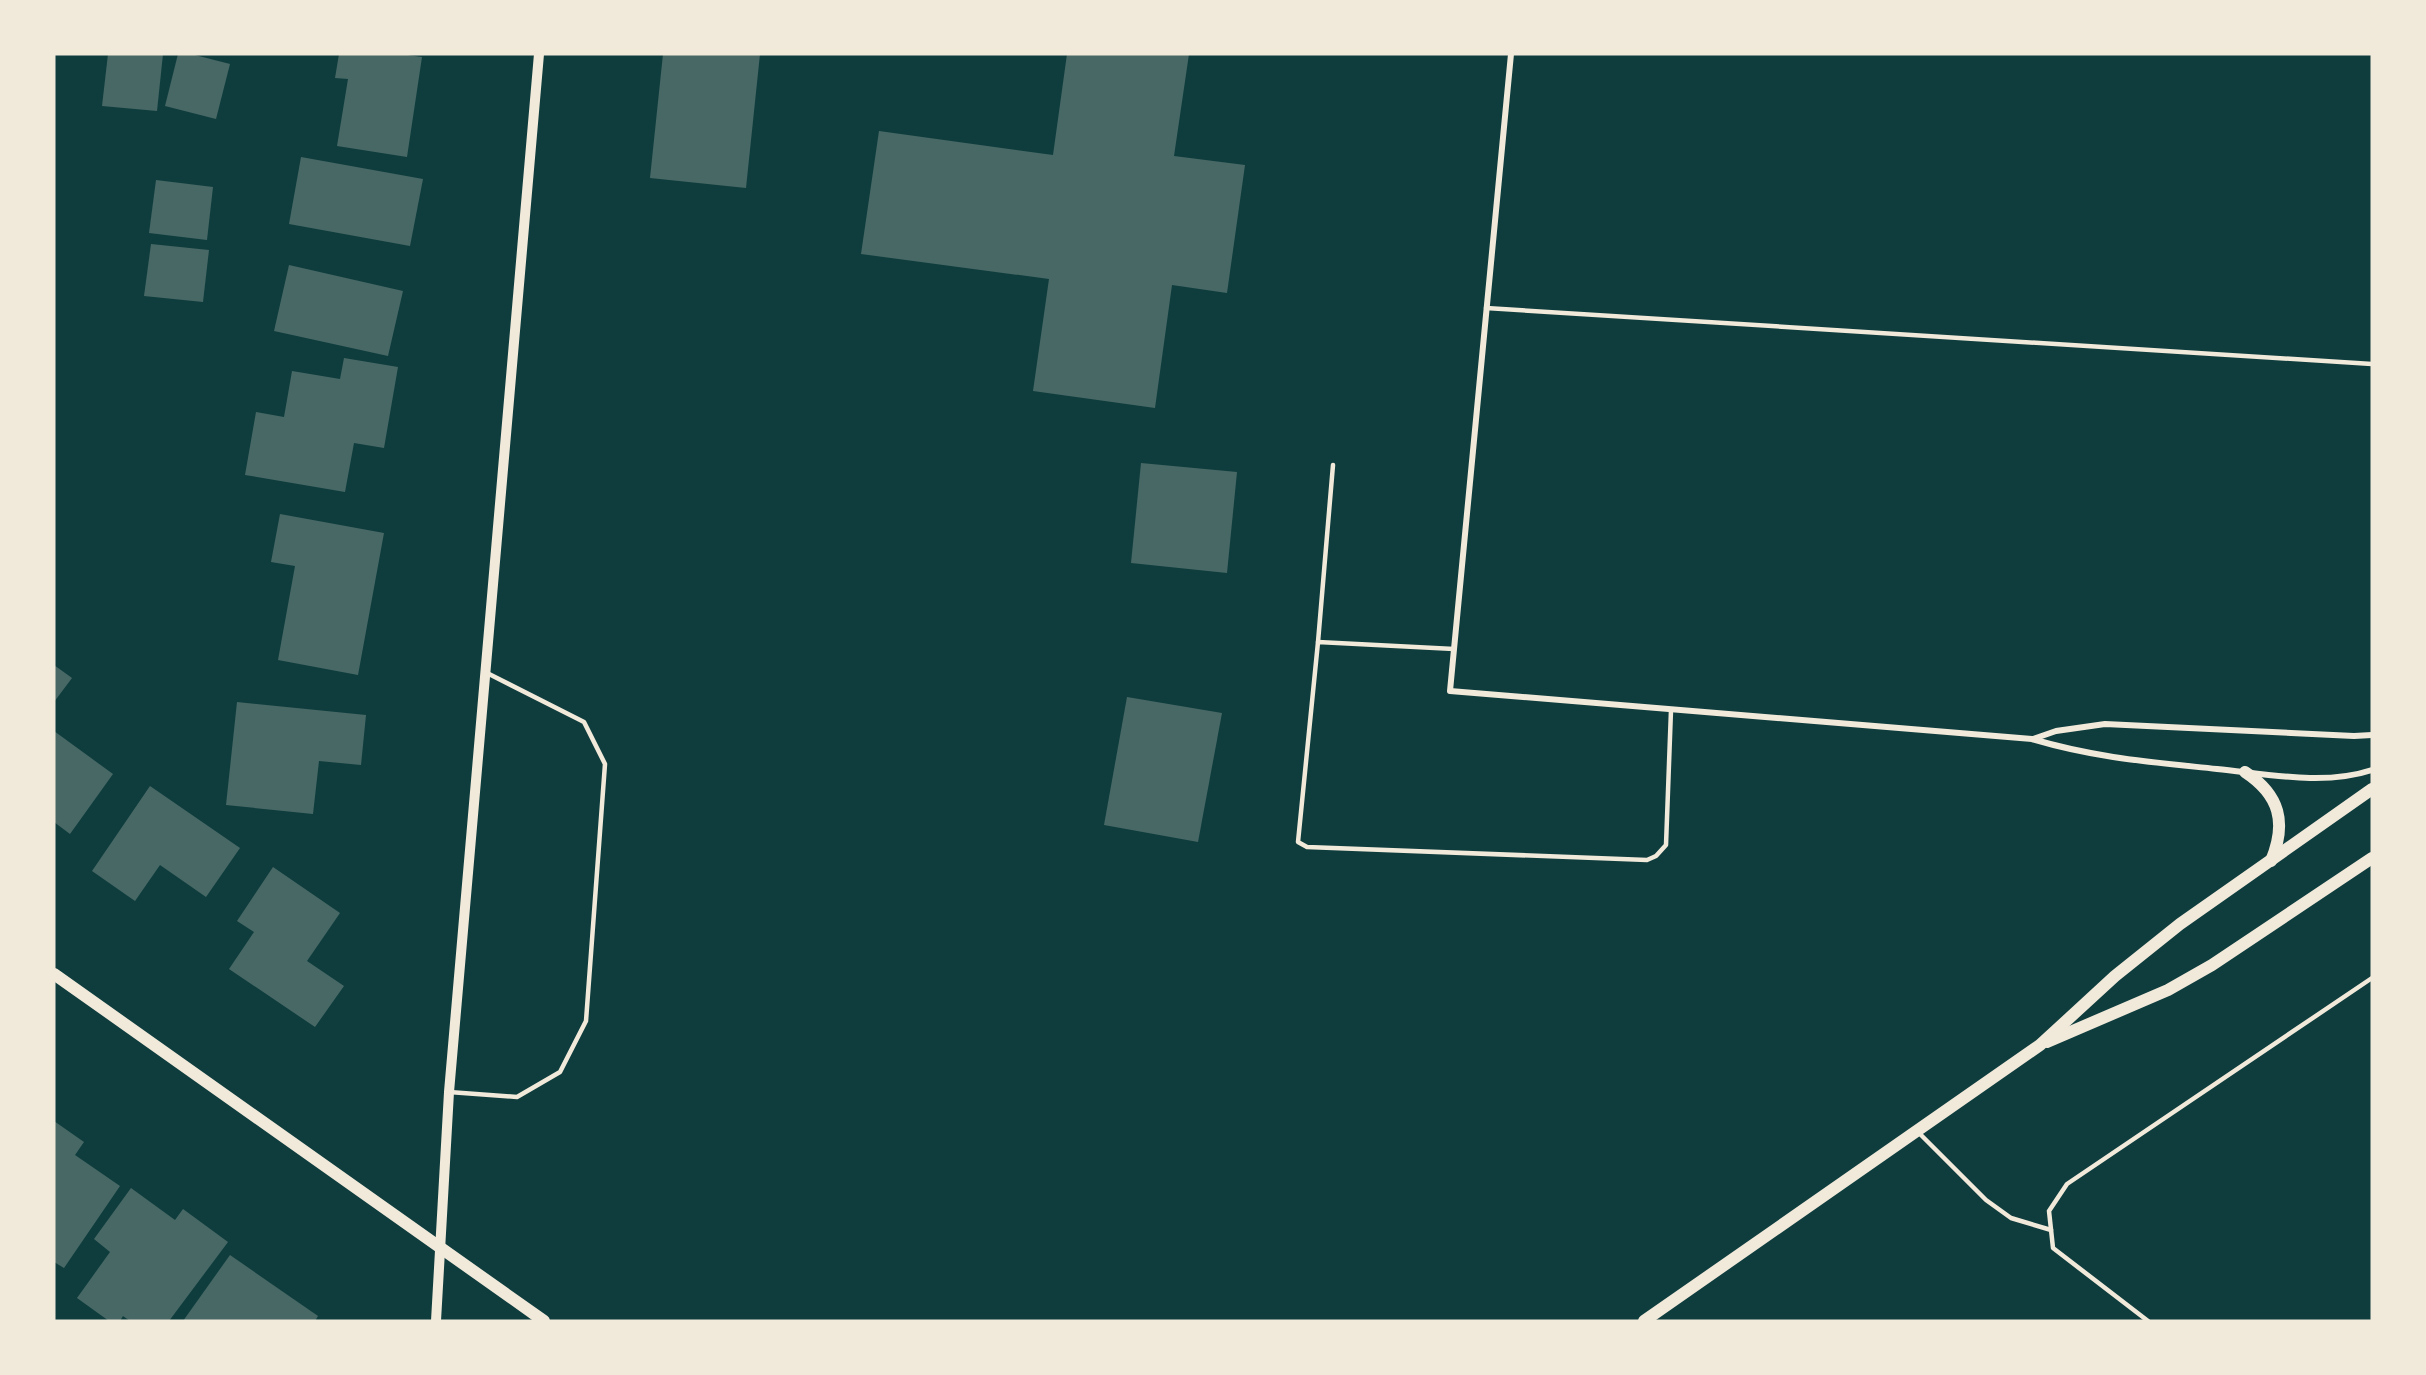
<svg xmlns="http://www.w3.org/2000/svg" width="2426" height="1375" viewBox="0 0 2426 1375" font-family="Ubuntu,sans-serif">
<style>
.building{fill:#486865}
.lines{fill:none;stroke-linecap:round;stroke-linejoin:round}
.service{stroke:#f1e9da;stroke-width:4.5}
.minor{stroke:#f1e9da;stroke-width:6}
.tertiary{stroke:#f1e9da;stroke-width:10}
.secondary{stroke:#f1e9da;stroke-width:12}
</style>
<rect width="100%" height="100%" fill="#0f3d3e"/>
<!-- building -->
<g class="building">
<polygon points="108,54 163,54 157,111 102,106"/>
<polygon points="178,54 191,54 230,64 216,119 165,106"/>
<polygon points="339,54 400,54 422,57 407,157 337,146 348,79 335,78"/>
<polygon points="663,54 760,54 746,188 650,178"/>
<polygon points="1067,54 1189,54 1174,156 1245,165 1227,293 1172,285 1155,408 1033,391 1049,279 861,254 879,131 1053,155"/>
<polygon points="301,157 423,179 410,246 289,224"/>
<polygon points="156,180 213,187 207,240 149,233"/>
<polygon points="151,244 209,250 203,302 144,296"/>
<polygon points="289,265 403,291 388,356 274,331"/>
<polygon points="344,358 398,367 384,448 354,443 345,492 245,475 256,412 284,417 292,371 340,379"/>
<polygon points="1141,463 1237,472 1227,573 1131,563"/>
<polygon points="280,514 384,533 358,675 278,660 295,566 271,562"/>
<polygon points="54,665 72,678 54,702"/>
<polygon points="1127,697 1222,713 1198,842 1104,825"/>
<polygon points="237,702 366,715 361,765 319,761 313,814 226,805"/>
<polygon points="54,731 113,774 70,834 54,822"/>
<polygon points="150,786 240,848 206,897 160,865 135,901 92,871"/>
<polygon points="273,867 340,913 307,961 344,986 315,1027 229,969 254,932 237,921"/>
<polygon points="54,1121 84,1142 75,1155 120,1186 64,1268 54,1262"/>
<polygon points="131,1188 175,1220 183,1209 228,1242 169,1321 130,1321 123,1316 120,1321 109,1321 77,1298 110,1252 94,1239"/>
<polygon points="230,1255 318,1316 315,1321 183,1321"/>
</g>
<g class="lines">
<!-- service -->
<g class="service">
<polyline points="1486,308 2372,364"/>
<polyline points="1318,642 1333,465"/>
<polyline points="1454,649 1318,642 1298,842 1307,847 1647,860 1656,856 1666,845 1671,710"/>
<polyline points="449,1092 517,1097 560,1072 586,1021 605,764 584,722 487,673"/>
<polyline points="1917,1131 1986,1200 2011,1218 2051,1230"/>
<polyline points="2148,1321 2053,1248 2049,1211 2067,1184 2372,978"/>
</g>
<!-- minor -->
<g class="minor">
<path d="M1511 54 1450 691 2032 739C2096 758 2151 762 2217 769 2267 774 2324 786 2372 770"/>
<polyline points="2033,739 2056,731 2105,724 2354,736 2372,735"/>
</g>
<!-- tertiary -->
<polyline class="tertiary" points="436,1321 449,1092 539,54"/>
<!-- secondary -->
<g class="secondary">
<path d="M2245 772C2280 795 2287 823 2271 861"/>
<polyline points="54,974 544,1321"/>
<polyline points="2047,1042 2168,990 2212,965 2372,858"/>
<polyline points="1644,1321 2040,1045 2115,976 2180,924 2372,789"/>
</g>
</g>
<!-- border -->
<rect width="2426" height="1375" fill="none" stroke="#f1e9da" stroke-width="111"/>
</svg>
